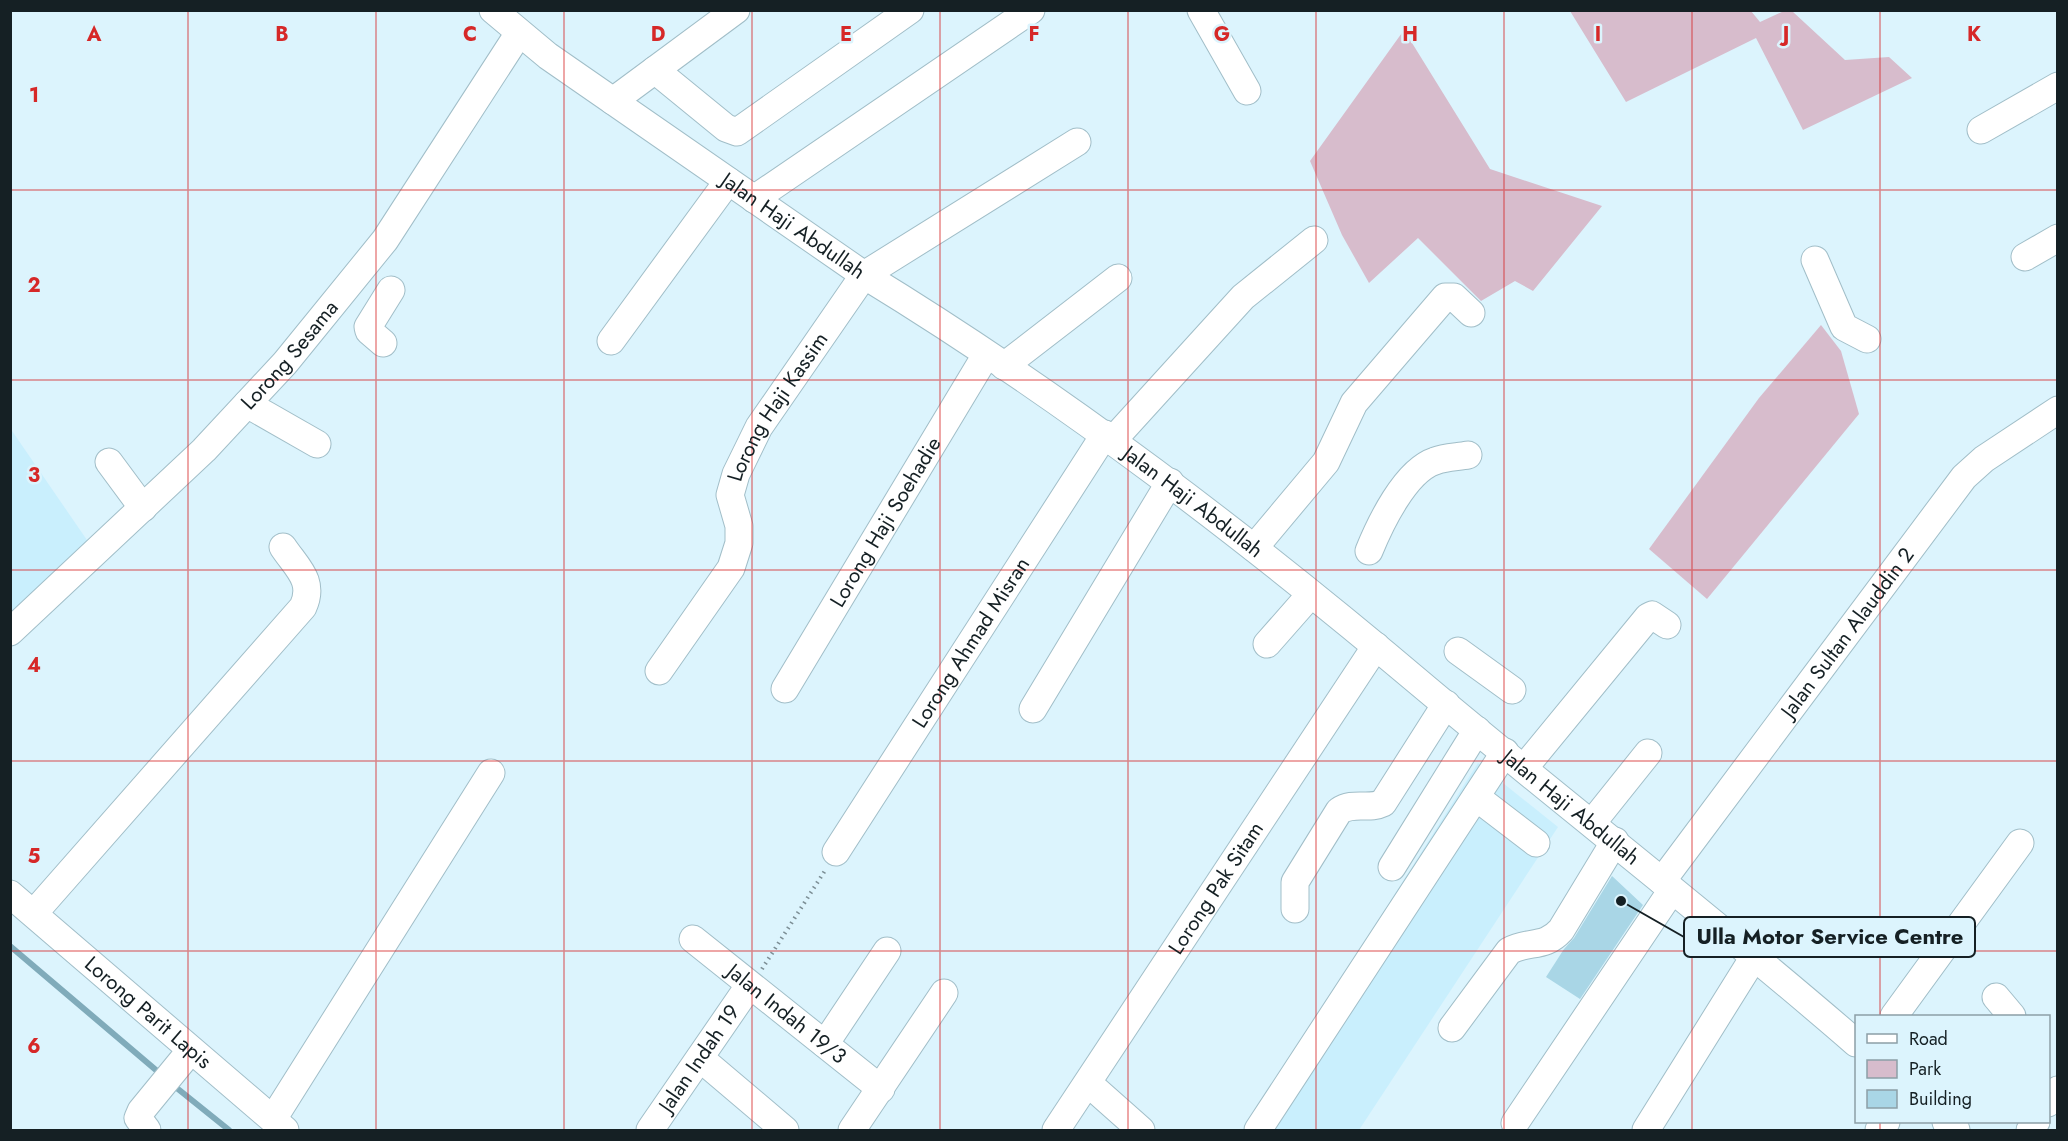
<svg xmlns="http://www.w3.org/2000/svg" width="2068" height="1141" viewBox="0 0 2068 1141" font-family="Jost,sans-serif">
<style>
.built{fill:#c9effd}
.green{fill:#d7bccc}
.lines{fill:none;stroke-linecap:round;stroke-linejoin:round}
.stream{stroke:#80abba;stroke-width:6}
.building{fill:#a9d6e6}
.minor-casing{stroke:#a1bec8;stroke-width:29}
.path{stroke:#7c8e95;stroke-width:4;stroke-dasharray:1.5 4.5;stroke-linecap:butt}
.minor{stroke:#fff;stroke-width:27}
.grid{fill:none;stroke:#d62828;stroke-width:1.5;stroke-opacity:0.55}
.labels{text-anchor:middle;stroke-width:5;stroke-linejoin:round;paint-order:stroke}
.street-label{font-size:21px;fill:#152024;stroke:#dcf4fd}
.grid-label{font-size:20px;text-anchor:middle;font-weight:bold;fill:#d62828;stroke:#dcf4fd;stroke-width:5;stroke-linejoin:round;paint-order:stroke}
.leader{fill:none;stroke:#152024;stroke-width:2}
.callout-dot{fill:#152024;stroke:#dcf4fd;stroke-width:2}
.callout{fill:#dcf4fd;stroke:#152024;stroke-width:2}
.callout-label{font-size:22px;text-anchor:middle;font-weight:bold;fill:#152024}
</style>
<rect width="100%" height="100%" fill="#dcf4fd"/>
<!-- built -->
<g class="built">
<polygon points="10,428 89,543 14,614 10,609"/>
<polygon points="1478,763 1558,827 1359,1130 1245,1130"/>
</g>
<!-- green -->
<g class="green">
<polygon points="1570,11 1751,11 1760,22 1784,11 1792,11 1845,60 1889,57 1912,78 1803,130 1756,38 1626,102"/>
<polygon points="1404,30 1490,169 1602,206 1533,291 1515,281 1481,301 1418,238 1369,283 1342,235 1310,161"/>
<polygon points="1821,325 1841,351 1859,414 1707,599 1649,549 1759,398"/>
</g>
<g class="lines">
<!-- stream -->
<g class="stream">
<polyline points="10,946 163,1076"/>
<polyline points="173,1085 229,1130"/>
</g>
</g>
<!-- building -->
<polygon class="building" points="1612,876 1643,905 1580,999 1546,977 1564,949 1574,938"/>
<g class="lines">
<defs>
<g id="minor">
<path id="s1" d="M493 10 548 56 864 275C1064 397 1249 539 1428 690 1570 809 1717 922 1856 1043"/>
<polyline points="1201,10 1247,91"/>
<polyline points="655,70 726,128 737,132 910,10"/>
<polyline points="613,101 736,10"/>
<polyline points="1981,130 2058,86"/>
<polyline points="754,199 1031,10"/>
<polyline points="2025,257 2058,238"/>
<polyline points="1815,260 1844,327 1867,339"/>
<polyline points="611,341 728,181"/>
<polyline points="383,343 369,331 368,327 391,290"/>
<polyline points="1004,366 1118,278"/>
<polyline points="247,404 317,444"/>
<polyline points="1113,440 1243,297 1314,240"/>
<polyline points="109,462 143,508"/>
<polyline points="1254,548 1326,462 1354,403 1445,297 1454,297 1471,313"/>
<path d="M1369 551C1380 524 1405 471 1435 461 1445 457 1458 457 1468 455"/>
<path id="s2" d="M10 632 204 450 285 363 385 240 519 33"/>
<polyline points="1267,644 1311,594"/>
<polyline points="1458,651 1512,690"/>
<path id="s3" d="M659 671 731 568 739 543V526L730 495 736 474 759 427 864 275 1077 142"/>
<path id="s4" d="M785 689 986 355"/>
<polyline points="1033,709 1170,482"/>
<polyline points="1524,768 1648,617 1652,615 1667,625"/>
<polyline points="1476,797 1536,843"/>
<polyline points="1592,823 1648,753"/>
<path id="s5" d="M836 852 1105 434"/>
<polyline points="1392,867 1477,730"/>
<path id="s6" d="M1662 881 1964 477 1984 459 2058 410"/>
<path id="s7" d="M10 894 285 1130"/>
<path d="M1295 909V882L1339 811C1353 801 1369 810 1383 803L1446 704"/>
<path d="M34 913 303 607C315 581 297 568 283 547"/>
<path id="s8" d="M693 939 881 1089"/>
<polyline points="1996,997 2012,1016"/>
<polyline points="1894,1016 2020,843"/>
<path d="M1452 1028 1509 951C1529 940 1544 949 1561 930L1615 841"/>
<polyline points="825,1044 887,951"/>
<polyline points="700,1058 785,1130"/>
<polyline points="1088,1083 1141,1130"/>
<polyline points="2048,1103 2058,1090"/>
<polyline points="273,1119 491,773"/>
<polyline points="1946,1122 1956,1130"/>
<polyline points="1515,1123 1672,890"/>
<polyline points="147,1130 138,1118 141,1111 191,1050"/>
<path id="s9" d="M650 1130 749 986"/>
<polyline points="852,1130 944,993"/>
<path id="s10" d="M1056 1130 1376 646"/>
<polyline points="1258,1130 1505,752"/>
<polyline points="1646,1130 1754,957"/>
<polyline points="1879,1130 1886,1122"/>
<polyline points="2030,1130 2036,1122"/>
</g>
</defs>
<!-- minor casing -->
<use href="#minor" class="minor-casing"/>
<!-- path -->
<polyline class="path" points="762,969 826,869"/>
<!-- minor -->
<use href="#minor" class="minor"/>
</g>
<!-- grid -->
<path class="grid" d="M188 10V1130M376 10V1130M564 10V1130M752 10V1130M940 10V1130M1128 10V1130M1316 10V1130M1504 10V1130M1692 10V1130M1880 10V1016M10 190H2058M10 380H2058M10 570H2058M10 761H2058M10 951H2058M1880 1122V1130"/>
<g class="labels">
<!-- street labels -->
<g class="street-label">
<text dy="7" stroke="none"><textPath href="#s1" startOffset="370">Jalan Haji Abdullah</textPath></text>
<text dy="7" stroke="none"><textPath href="#s2" startOffset="394">Lorong Sesama</textPath></text>
<text dy="7" stroke="none"><textPath href="#s3" startOffset="302">Lorong Haji Kassim</textPath></text>
<text dy="7" stroke="none"><textPath href="#s1" startOffset="856">Jalan Haji Abdullah</textPath></text>
<text dy="7" stroke="none"><textPath href="#s4" startOffset="195">Lorong Haji Soehadie</textPath></text>
<text dy="7" stroke="none"><textPath href="#s6" startOffset="310">Jalan Sultan Alauddin 2</textPath></text>
<text dy="7" stroke="none"><textPath href="#s5" startOffset="249">Lorong Ahmad Misran</textPath></text>
<text dy="7" stroke="none"><textPath href="#s1" startOffset="1342">Jalan Haji Abdullah</textPath></text>
<text dy="7" stroke="none"><textPath href="#s10" startOffset="290">Lorong Pak Sitam</textPath></text>
<text dy="7" stroke="none"><textPath href="#s7" startOffset="182">Lorong Parit Lapis</textPath></text>
<text dy="7" stroke="none"><textPath href="#s8" startOffset="120">Jalan Indah 19/3</textPath></text>
<text dy="7" stroke="none"><textPath href="#s9" startOffset="87">Jalan Indah 19</textPath></text>
</g>
</g>
<g class="grid-label">
<text x="94" y="41">A</text>
<text x="282" y="41">B</text>
<text x="470" y="41">C</text>
<text x="658" y="41">D</text>
<text x="846" y="41">E</text>
<text x="1034" y="41">F</text>
<text x="1222" y="41">G</text>
<text x="1410" y="41">H</text>
<text x="1598" y="41">I</text>
<text x="1786" y="41">J</text>
<text x="1974" y="41">K</text>
<text x="34" y="102">1</text>
<text x="34" y="292">2</text>
<text x="34" y="482">3</text>
<text x="34" y="672">4</text>
<text x="34" y="863">5</text>
<text x="34" y="1053">6</text>
</g>
<!-- callouts -->
<path class="leader" d="M1621 901L1684 937"/>
<circle class="callout-dot" cx="1621" cy="901" r="6"/>
<rect class="callout" x="1684" y="917" width="291" height="40" rx="6"/>
<g class="callout-label">
<text x="1830" y="944">Ulla Motor Service Centre</text>
</g>
<!-- border -->
<rect width="2068" height="1141" fill="none" stroke="#152024" stroke-width="24"/>
<!-- legend -->
<rect x="1855" y="1015" width="195" height="108" fill="#dcf4fd" stroke="#8c9fa6" stroke-width="1.5"/>
<rect x="1867" y="1034" width="30" height="9" fill="#ffffff" stroke="#8c9fa6" stroke-width="1.5"/>
<text x="1909" y="1045" font-size="18" fill="#152024">Road</text>
<rect x="1867" y="1060" width="30" height="18" fill="#d7bccc" stroke="#8c9fa6" stroke-width="1.5"/>
<text x="1909" y="1075" font-size="18" fill="#152024">Park</text>
<rect x="1867" y="1090" width="30" height="18" fill="#a9d6e6" stroke="#8c9fa6" stroke-width="1.5"/>
<text x="1909" y="1105" font-size="18" fill="#152024">Building</text>
</svg>
